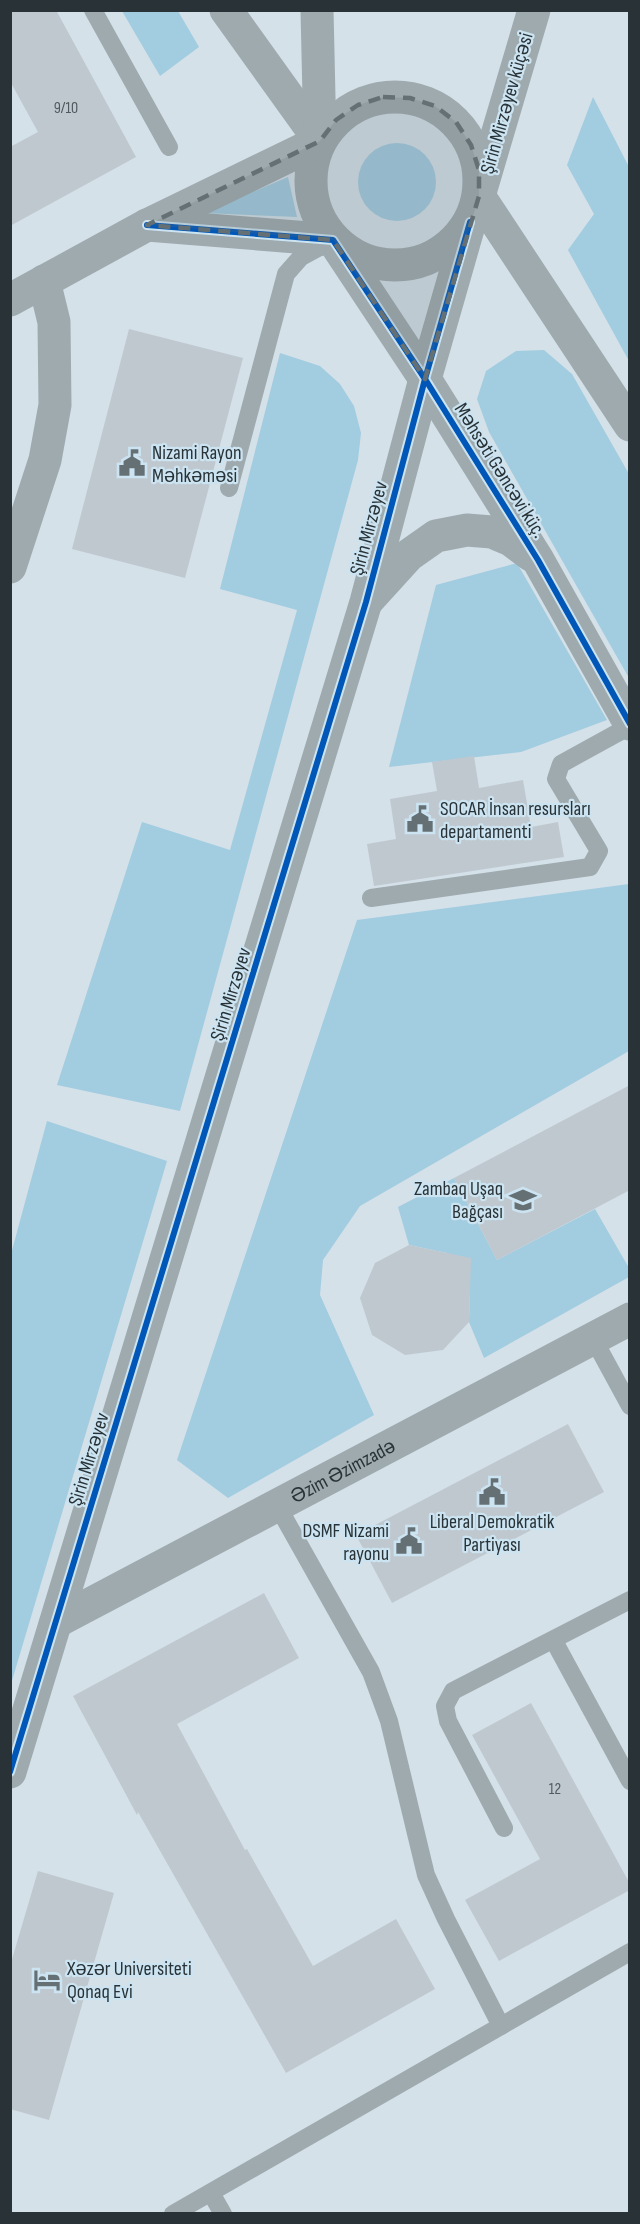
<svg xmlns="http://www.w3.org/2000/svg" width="640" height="2224" viewBox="0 0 640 2224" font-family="'Sofia Sans Condensed',sans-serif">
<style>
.green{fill:#a2cce0}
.building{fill:#bfc8cf}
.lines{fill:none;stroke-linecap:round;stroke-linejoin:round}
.lane{stroke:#9eaaae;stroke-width:18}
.street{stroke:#9eaaae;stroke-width:33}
.cycleway-casing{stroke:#cce4f1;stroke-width:10}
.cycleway{stroke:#0057b8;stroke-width:6}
.marked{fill:#657075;fill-opacity:0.2;stroke:#657075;stroke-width:4.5;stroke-dasharray:12 8;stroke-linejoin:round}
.labels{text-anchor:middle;stroke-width:4.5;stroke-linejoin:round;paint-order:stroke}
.number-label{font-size:16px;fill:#505a5e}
.street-label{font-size:20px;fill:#293337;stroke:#cce4f1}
.poi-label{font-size:20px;fill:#293337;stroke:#cce4f1;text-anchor:start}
</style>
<rect width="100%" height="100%" fill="#d4e1e9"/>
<!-- green -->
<g class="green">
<polygon points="122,11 178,11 199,47 160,76"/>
<polygon points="593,97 629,167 629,361 568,250 594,214 567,165"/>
<circle cx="397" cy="182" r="39"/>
<polygon points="288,177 297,217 203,213"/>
<polygon points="544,350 572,374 629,474 629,678 489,432 477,399 486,371 516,351"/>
<polygon points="280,353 320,366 340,384 354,406 361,433 358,460 180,1111 57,1085 142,822 230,850 297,610 220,589"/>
<polygon points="517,563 607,720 521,752 389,767 436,585"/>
<polygon points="629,884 629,1051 360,1206 323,1260 320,1295 374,1415 228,1498 177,1460 357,920"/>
<polygon points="47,1121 167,1161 11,1684 11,1254"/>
<polygon points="454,1178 497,1260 595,1209 629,1268 629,1277 484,1358 469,1322 470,1283 447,1253 409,1245 398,1207"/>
</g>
<!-- building -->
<g class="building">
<polygon points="10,10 56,10 136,157 10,226 10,147 38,132 10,81"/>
<polygon points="129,329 243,358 185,578 72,549"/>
<polygon points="474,756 479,788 523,780 531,827 558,822 564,857 374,886 367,844 396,839 390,799 437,791 432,762"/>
<polygon points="630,1085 630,1190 497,1260 454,1178"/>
<polygon points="409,1245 471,1258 469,1322 443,1350 405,1355 372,1335 360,1298 375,1263"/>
<polygon points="568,1424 604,1492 392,1603 356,1535"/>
<polygon points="264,1593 299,1658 177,1724 245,1850 247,1849 313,1966 396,1919 435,1989 286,2073 138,1812 137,1815 73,1696"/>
<polygon points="531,1703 630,1884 630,1890 499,1961 465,1900 540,1859 472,1735"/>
<polygon points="38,1871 114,1893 49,2120 10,2109 10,1966"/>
</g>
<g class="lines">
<!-- lane -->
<g class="lane">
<polyline points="93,10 169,147"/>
<polyline points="229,488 286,274 301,257 327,243"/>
<polyline points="371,898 590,867 599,851 556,779 561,764 630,726"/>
<polyline points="593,1338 630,1406"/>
<polyline points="277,1505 371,1672 389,1721 426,1875 446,1919 501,2026"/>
<polyline points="554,1641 630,1781"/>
<polyline points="504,1828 448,1721 445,1706 453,1691 630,1600"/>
<polyline points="211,2193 223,2214"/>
<polyline points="173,2214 630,1952"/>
</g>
<!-- street -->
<g class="street">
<polyline points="226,10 320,141"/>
<polyline points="317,10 320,141"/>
<polyline points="534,10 479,196 630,425"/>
<circle cx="395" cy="181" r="84"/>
<polyline points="147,225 333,240 425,379 538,560 630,724"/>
<polyline points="10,300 147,225 320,141"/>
<polyline points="10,567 45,460 55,405 54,322 44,281"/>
<polyline points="369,599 409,555 436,536 467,530 492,532 511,540 531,555"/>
<path id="s1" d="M56 1622 630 1319"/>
<polyline points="10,1772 366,602 425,379 470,222"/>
</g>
<defs>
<g id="cycleway">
<polyline points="147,225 333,240 425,379 538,560 630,724"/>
<polyline points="10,1772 366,602 425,379 470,222"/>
</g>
</defs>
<!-- cycleway casing -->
<use href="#cycleway" class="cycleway-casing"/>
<!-- cycleway -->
<use href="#cycleway" class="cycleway"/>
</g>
<!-- marked area -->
<path class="marked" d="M383 97 410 98 435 106 456 122 471 145 479 170V196L425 379 333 240 147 225 320 141 336 120 358 105Z"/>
<!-- icons -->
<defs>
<symbol id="civic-bare" viewBox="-9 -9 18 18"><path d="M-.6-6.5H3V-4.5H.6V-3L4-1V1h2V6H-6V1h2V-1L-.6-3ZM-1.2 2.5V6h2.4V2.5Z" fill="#657075" stroke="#cce4f1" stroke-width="2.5" paint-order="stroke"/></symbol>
<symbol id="school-bare" viewBox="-9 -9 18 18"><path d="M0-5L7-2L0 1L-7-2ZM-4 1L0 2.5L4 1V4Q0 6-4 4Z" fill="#657075" stroke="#cce4f1" stroke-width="2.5" paint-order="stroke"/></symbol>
<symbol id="hotel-bare" viewBox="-9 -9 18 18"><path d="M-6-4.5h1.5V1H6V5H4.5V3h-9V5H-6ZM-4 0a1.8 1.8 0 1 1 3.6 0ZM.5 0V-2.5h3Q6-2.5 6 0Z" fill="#657075" stroke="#cce4f1" stroke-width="2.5" paint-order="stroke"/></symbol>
</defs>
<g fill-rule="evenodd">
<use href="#civic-bare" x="113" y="444" width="38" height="38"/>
<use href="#civic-bare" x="401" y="800" width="38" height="38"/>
<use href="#school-bare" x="504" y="1181" width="38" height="38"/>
<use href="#civic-bare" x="473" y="1473" width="38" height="38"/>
<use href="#civic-bare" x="390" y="1522" width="38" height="38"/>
<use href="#hotel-bare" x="28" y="1961" width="38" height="38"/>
</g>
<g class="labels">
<!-- number labels -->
<g class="number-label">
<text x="66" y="113">9/10</text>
<text x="555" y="1794">12</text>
</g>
<!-- street labels -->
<g class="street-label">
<text transform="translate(506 103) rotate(-74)" y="7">Şirin Mirzəyev küçəsi</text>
<text transform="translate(501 470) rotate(58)" y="7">Məhsəti Gəncəvi küç.</text>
<text transform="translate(368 528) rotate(-75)" y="7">Şirin Mirzəyev</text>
<text transform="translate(230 994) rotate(-73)" y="7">Şirin Mirzəyev</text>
<text transform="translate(88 1459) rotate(-73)" y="7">Şirin Mirzəyev</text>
<text dy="7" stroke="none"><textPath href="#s1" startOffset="324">Əzim Əzimzadə</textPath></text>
</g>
<!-- poi labels -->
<g class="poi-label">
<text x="152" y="459">Nizami Rayon<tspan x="152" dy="23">Məhkəməsi</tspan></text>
<text x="440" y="815">SOCAR İnsan resursları<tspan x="440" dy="23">departamenti</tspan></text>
<text x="503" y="1195" text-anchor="end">Zambaq Uşaq<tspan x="503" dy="23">Bağçası</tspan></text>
<text x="492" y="1528" text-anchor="middle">Liberal Demokratik<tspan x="492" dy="23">Partiyası</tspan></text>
<text x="389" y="1537" text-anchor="end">DSMF Nizami<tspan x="389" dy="23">rayonu</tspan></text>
<text x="67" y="1975">Xəzər Universiteti<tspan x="67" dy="23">Qonaq Evi</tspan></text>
</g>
</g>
<!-- border -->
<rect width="640" height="2224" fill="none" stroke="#293337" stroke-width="24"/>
</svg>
